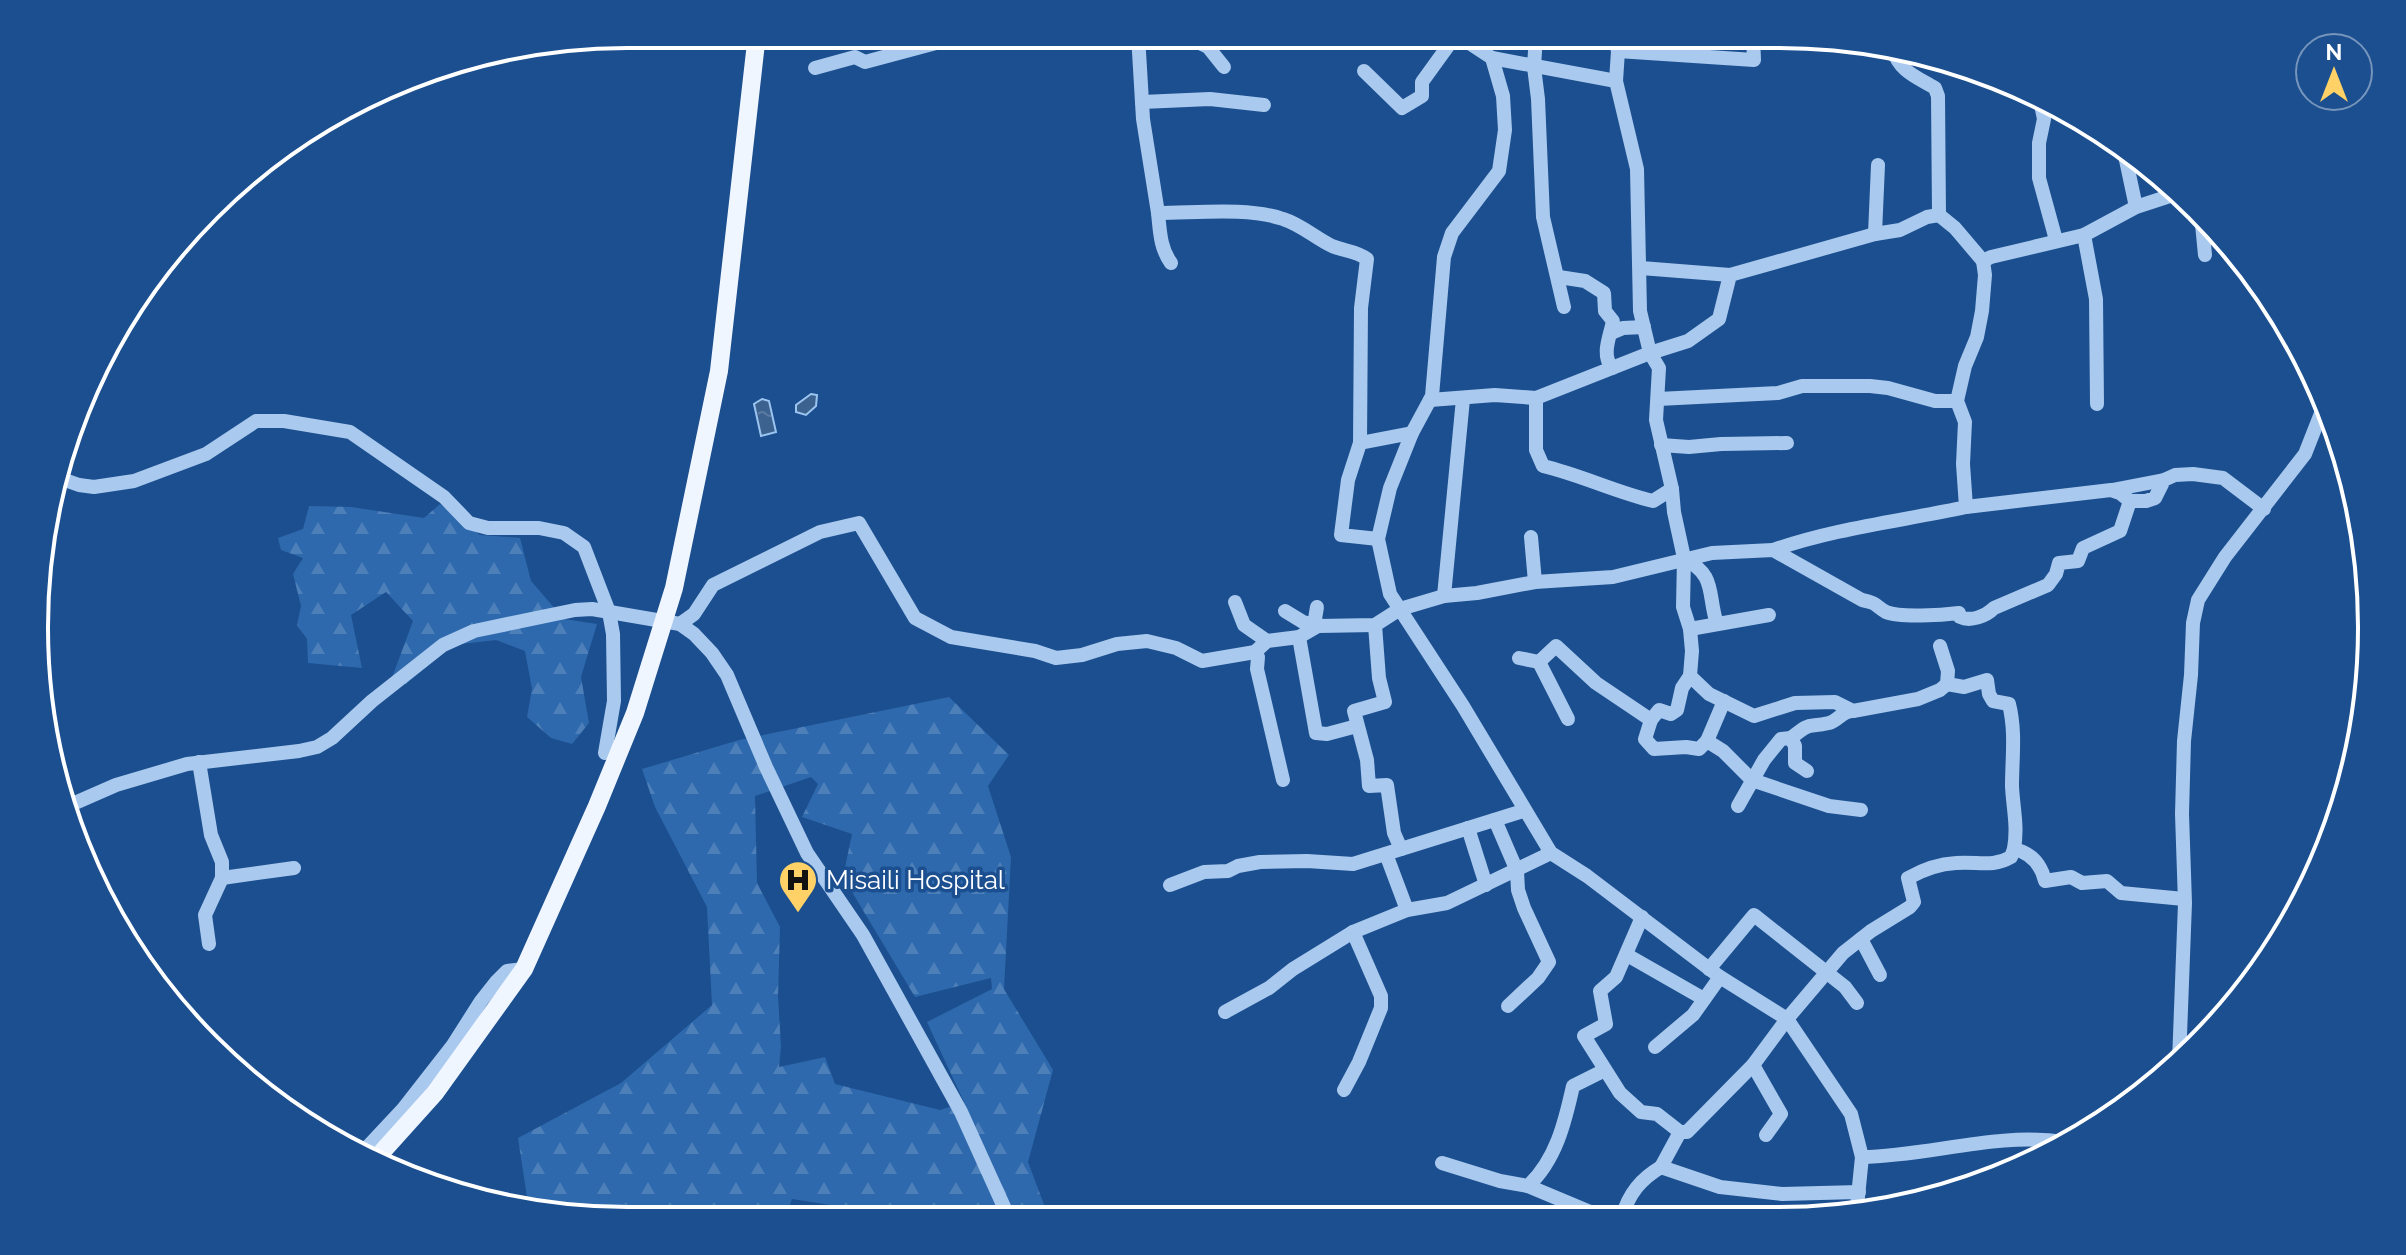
<svg xmlns="http://www.w3.org/2000/svg" width="2406" height="1255" viewBox="0 0 2406 1255" font-family="Raleway,sans-serif">
<style>
.forest{fill:url(#forest-firs);fill-rule:evenodd}
.water{fill:url(#water-ripples);stroke:#9cc4f0;stroke-width:2}
.lines{fill:none;stroke-linecap:round;stroke-linejoin:round}
.minor{stroke:#a9c9ee;stroke-width:14}
.major{stroke:#f0f6ff;stroke-width:18}
.labels{text-anchor:middle;stroke-width:7;stroke-linejoin:round;paint-order:stroke}
.poi-label{font-size:26px;fill:#fff;stroke:#1b4f8f;text-anchor:start}
.rim{fill:none;stroke:#fff;stroke-width:4}
</style>
<defs>
<pattern id="forest-firs" width="22" height="20" patternUnits="userSpaceOnUse" patternTransform="scale(2)"><rect width="22" height="20" fill="#2e69ad"/><path d="M5 1l3.5 6h-7zM16 11l3.5 6h-7z" fill="#4d80b9"/></pattern>
<pattern id="water-ripples" width="26" height="14" patternUnits="userSpaceOnUse" patternTransform="scale(2)"><rect width="26" height="14" fill="#3c6290"/><path d="M2 4q2-2 4 0t4 0M15 11q2-2 4 0t4 0" fill="none" stroke="#597aa1"/></pattern>
</defs>
<rect width="100%" height="100%" fill="#1b4f8f"/>
<!-- forest -->
<g class="forest">
<polygon points="440,504 480,535 520,538 531,581 564,619 597,624 581,677 589,723 572,744 551,738 527,717 532,689 525,651 496,640 452,645 406,684 390,683 413,621 386,592 351,615 362,668 308,663 307,639 297,625 301,606 293,574 303,558 281,550 278,538 303,529 309,506 351,507 424,518"/>
<path d="M949 697 1009 755 988 786 1011 857 1004 989 1053 1070 1028 1162 1049 1218 807 1219 812 1211 847 1214 849 1208 792 1199 785 1219 589 1220 529 1210 518 1138 621 1083 712 1005 707 907 655 807 642 769 739 740ZM811 777 818 784 802 817 852 834 843 877 915 997 991 978 992 989 927 1022 964 1102 940 1110 835 1084 825 1057 779 1067 781 1047 778 996 780 927 757 883 755 796Z"/>
</g>
<!-- water -->
<g class="water">
<polygon points="811,394 817,395 816,406 806,415 796,412 796,405"/>
<polygon points="762,399 769,401 776,432 761,436 754,404"/>
</g>
<g class="lines">
<!-- minor -->
<g class="minor">
<path d="M1138 35 1143 119 1158 213C1196 213 1248 207 1283 219 1302 225 1315 238 1332 246 1344 251 1357 251 1367 259L1361 308 1360 443"/>
<polyline points="1183,35 1208,47 1224,67"/>
<path d="M1457 35 1492 58 1503 96 1505 130 1499 171 1452 233 1444 257 1432 396 1412 433 1390 488 1378 539 1390 594 1463 706 1551 853 1587 876 1720 977 1787 1019 1851 1114 1862 1157C1929 1156 1997 1132 2064 1142"/>
<polyline points="1536,35 1534,67 1538,99 1543,217 1564,307"/>
<polyline points="1614,35 1618,51 1616,81 1637,169 1640,311 1650,353 1659,368 1656,420 1672,489 1674,512 1684,558 1683,607 1690,629 1692,651 1690,676 1709,694 1754,716 1795,703 1835,702 1853,711 1918,699 1940,690 1947,684 1948,671 1940,646"/>
<path d="M1892 48C1900 72 1915 76 1935 88L1938 96 1939 215"/>
<polyline points="1618,51 1754,60 1753,35"/>
<polyline points="1492,58 1616,81"/>
<polyline points="815,68 855,57 865,62 936,43 949,34"/>
<polyline points="1364,71 1402,108 1422,96 1422,82 1456,35"/>
<polyline points="2039,95 2044,119 2039,143 2039,178 2056,240"/>
<polyline points="1142,102 1210,99 1264,105"/>
<polyline points="2123,146 2136,207"/>
<path d="M1158 213C1160 231 1160 248 1171 263"/>
<polyline points="2201,214 2205,255"/>
<polyline points="1875,234 1878,165"/>
<polyline points="2084,235 2096,299 2097,404"/>
<polyline points="1641,268 1730,275"/>
<path d="M1559 277 1585 281 1604 293 1605 311 1613 321C1610 337 1601 354 1612 368"/>
<polyline points="1611,333 1623,328 1644,327"/>
<path d="M1536 398V450L1543 466C1581 475 1615 492 1653 501L1672 489"/>
<polyline points="1658,399 1778,393 1802,386 1870,386 1888,388 1935,401 1957,401"/>
<polyline points="1430,400 1495,395 1536,398 1650,353 1688,341 1719,319 1730,275 1875,234 1900,230 1927,217 1939,215 1955,228 1983,261 1991,257 2084,235 2136,207 2179,193"/>
<polyline points="1661,445 1689,447 1721,444 1787,443"/>
<polyline points="55,472 62,479 79,485 94,487 134,481 206,454 256,421 284,421 350,432 444,497 469,523 488,528 539,528 564,533 584,547 609,612 613,634 614,701 605,753"/>
<polyline points="2112,490 2164,480"/>
<polyline points="1966,507 2111,490 2120,493 2130,501"/>
<polyline points="1531,537 1535,582"/>
<polyline points="1378,539 1341,535 1348,480 1360,443 1412,433"/>
<path d="M1773 550C1836 528 1901 521 1966 507L1963 464 1965 422 1957 401 1965 366 1977 337 1982 311 1985 275 1983 261"/>
<path d="M1684 559C1717 575 1707 594 1717 624"/>
<polyline points="1444,596 1463,399"/>
<polyline points="1235,602 1244,625 1267,641"/>
<polyline points="1285,611 1303,622 1318,626 1315,619 1317,607"/>
<path d="M680 624 694 614 713 585 820 532 859 523 915 618 951 637 1035 651 1056 658 1082 655 1117 644 1147 641 1176 648 1202 661 1255 652 1267 641 1299 637 1318 626 1375 625 1400 609 1444 596 1477 593 1535 582 1613 577 1712 553 1773 550 1862 600C1878 603 1875 606 1886 612 1900 618 1943 615 1959 613L1960 617C1971 622 1986 616 1994 608L2048 585 2056 574 2059 563 2078 561 2083 548 2120 531 2130 501H2146L2155 498 2164 480 2175 475 2193 474 2223 478 2264 509"/>
<polyline points="1375,625 1379,678 1385,702 1354,711 1367,760 1369,786 1387,785 1394,833 1401,849"/>
<polyline points="1690,629 1769,615"/>
<polyline points="1299,637 1316,733 1327,734 1357,726"/>
<polyline points="1255,652 1258,657 1257,669 1283,780"/>
<polyline points="1519,658 1539,662 1556,646 1596,683 1651,720 1645,739 1654,749 1686,747 1699,749 1707,741 1723,751 1752,780 1829,806 1861,810"/>
<polyline points="1539,662 1568,719"/>
<path d="M1947 684 1964 687 1987 680 1989 694 1993 701 2009 704C2016 732 2012 758 2012 786 2013 808 2018 826 2014 849"/>
<polyline points="1651,720 1659,710 1671,714 1677,710 1682,688 1690,676"/>
<polyline points="1707,741 1724,701"/>
<polyline points="199,762 211,835 222,862 222,878 205,915 209,944"/>
<path d="M1807 771 1795 763V746L1791 738C1812 721 1806 728 1829 723 1839 720 1842 711 1853 711"/>
<polyline points="68,806 116,785 187,764 299,751 317,747 332,738 372,701 443,645 474,631 575,610 592,609 680,624 694,634 712,653 727,675 766,767 807,853 863,935 961,1112 1009,1218"/>
<polyline points="1738,806 1764,760 1781,739 1791,738"/>
<polyline points="1495,820 1517,871 1518,890 1524,908 1549,962 1538,978 1508,1006"/>
<polyline points="1468,828 1486,885"/>
<polyline points="1386,854 1407,910"/>
<polyline points="222,878 294,868"/>
<polyline points="1170,885 1204,872 1228,871 1238,866 1260,862 1307,861 1353,864 1523,811"/>
<polyline points="1642,917 1616,977 1600,991 1606,1024 1584,1036 1620,1093 1641,1112 1657,1114 1680,1132 1661,1167"/>
<polyline points="1861,939 1880,975"/>
<polyline points="1627,955 1704,999"/>
<polyline points="1709,969 1754,915 1845,987 1857,1003"/>
<polyline points="1225,1012 1269,988 1293,969 1353,932 1407,910 1447,903 1551,853"/>
<polyline points="1655,1047 1693,1015 1720,977"/>
<polyline points="2179,1062 2185,903 2182,814 2184,741 2191,675 2193,623 2198,600 2225,557 2305,454 2325,403"/>
<polyline points="1753,1065 1781,1114 1766,1135"/>
<polyline points="1344,1090 1359,1062 1381,1008 1381,996 1353,932"/>
<path d="M1680 1132H1687L1753 1065 1787 1019 1843 953 1871 931 1910 907 1914 902 1908 878C1924 869 1938 864 1956 863 1977 861 1992 868 2011 857L2014 849C2031 853 2041 864 2045 881L2071 877 2082 883 2107 881 2121 893 2184 899"/>
<polyline points="359,1156 403,1109 453,1045 481,1001 496,982 507,971 524,969"/>
<path d="M1442 1163 1500 1181 1528 1186C1556 1160 1565 1122 1573 1086L1605 1070"/>
<polyline points="1528,1186 1602,1217"/>
<polyline points="1856,1216 1862,1157"/>
<path d="M1622 1217C1629 1193 1641 1179 1661 1167L1720 1187 1782 1194 1859 1192"/>
</g>
<!-- major -->
<polyline class="major" points="372,1163 435,1093 524,969 597,806 635,713 674,588 719,371 757,34"/>
</g>
<!-- icons -->
<defs>
<symbol id="hospital-pin" viewBox="-11 -11 22 30"><path d="M0 17L-7.5 6A9.5 9.5 0 1 1 7.5 6Z" fill="#ffd166" stroke="#1b4f8f"/><path d="M-5-5h3v3.5h4V-5h3V5h-3V1.5h-4V5h-3Z" fill="#111"/></symbol>
</defs>
<g fill-rule="evenodd">
<use href="#hospital-pin" x="776" y="858" width="44" height="60"/>
</g>
<g class="labels">
<!-- poi labels -->
<g class="poi-label">
<text x="826" y="889">Misaili Hospital</text>
</g>
</g>
<!-- crop -->
<path d="M0 0H2406V1255H0ZM627 48H1779A579 579 0 0 1 2358 627V628A579 579 0 0 1 1779 1207H627A579 579 0 0 1 48 628V627A579 579 0 0 1 627 48Z" fill="#1b4f8f" fill-rule="evenodd"/>
<path class="rim" d="M627 48H1779A579 579 0 0 1 2358 627V628A579 579 0 0 1 1779 1207H627A579 579 0 0 1 48 628V627A579 579 0 0 1 627 48Z"/>
<!-- north arrow -->
<g transform="translate(2334 72)"><circle r="38" fill="#1b4f8f" stroke="#7695bc" stroke-width="2"/>
<path d="M0-6L14 30L0 20L-14 30Z" fill="#ffd166"/>
<text y="-12" font-size="22" font-weight="bold" text-anchor="middle" fill="#ffffff">N</text>
</g>
</svg>
